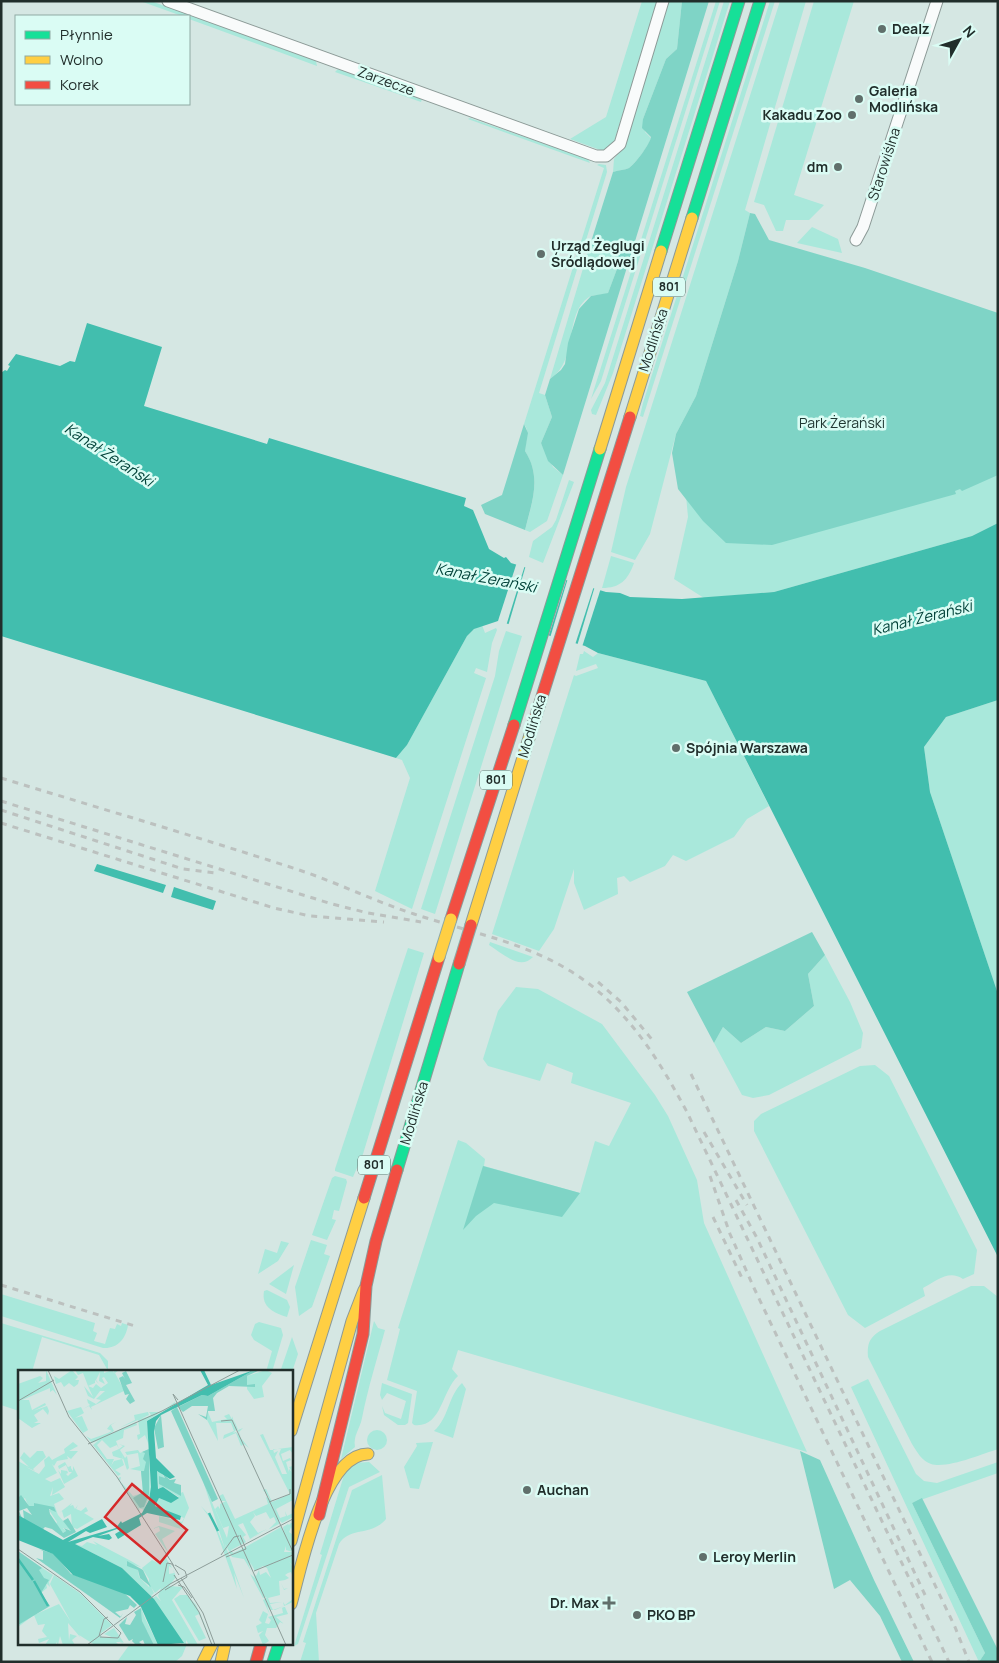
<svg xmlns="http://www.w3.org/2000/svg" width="999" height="1663" viewBox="0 0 999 1663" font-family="Manrope,sans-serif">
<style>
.green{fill:#a9e8db}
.forest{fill:#7fd4c6}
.water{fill:#42beae}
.pier{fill:#d5e7e3}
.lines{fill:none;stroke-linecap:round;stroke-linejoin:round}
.street-casing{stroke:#8c9a97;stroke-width:13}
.fast-casing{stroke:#8c9a97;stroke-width:13}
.slow-casing{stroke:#8c9a97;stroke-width:13}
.jam-casing{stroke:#8c9a97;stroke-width:13}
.street{stroke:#f9fbfb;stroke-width:11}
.fast{stroke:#16e098;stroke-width:11}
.slow{stroke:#ffcf43;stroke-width:11}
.jam{stroke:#f24e42;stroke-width:11}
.rail{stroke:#bcc1bf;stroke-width:3;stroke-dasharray:6 6;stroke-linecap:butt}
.slow-bridge-casing{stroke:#8ea8a3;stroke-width:13;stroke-linecap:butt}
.jam-bridge-casing{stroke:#8ea8a3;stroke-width:13;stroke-linecap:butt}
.slow-bridge{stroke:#ffcf43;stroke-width:11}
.jam-bridge{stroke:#f24e42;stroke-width:11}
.poi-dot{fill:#606f6b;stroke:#dafcf4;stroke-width:2}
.labels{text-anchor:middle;stroke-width:5;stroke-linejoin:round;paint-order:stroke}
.shield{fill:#dafcf4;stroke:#586c67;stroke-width:1}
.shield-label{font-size:12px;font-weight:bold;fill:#212e2b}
.poi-label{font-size:14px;font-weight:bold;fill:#212e2b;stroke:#dafcf4;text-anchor:start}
.street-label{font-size:14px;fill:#212e2b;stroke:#dafcf4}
.park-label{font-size:14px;fill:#203733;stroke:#dafcf4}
.water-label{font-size:15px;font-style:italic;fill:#024239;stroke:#dafcf4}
.inset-river{fill:none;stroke:#42beae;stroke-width:2.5}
.inset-road{fill:none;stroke:#8d9d99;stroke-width:1}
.view{fill:#d62828;fill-opacity:0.15;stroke:#d62828;stroke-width:2.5}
.inset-edge{fill:none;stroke:#212e2b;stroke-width:2.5}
</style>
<rect width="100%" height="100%" fill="#d5e7e3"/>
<!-- green -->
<g class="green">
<polygon points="140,1 151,1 316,61 317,66 189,19 189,16 182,16"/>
<polygon points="642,1 657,1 614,142 603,151 570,139 606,117"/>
<path d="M667 1H682L677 49 666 59 643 119 645 132 651 138C650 144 635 164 629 168 625 170 619 170 613 172L614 159 624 146Z"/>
<polygon points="716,1 720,1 601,381 591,399"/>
<polygon points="724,1 730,1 613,373 596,415 592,414 591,410 605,383"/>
<polygon points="770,1 775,1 643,417 640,416 643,403"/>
<polygon points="780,1 806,1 745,210 750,213 738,261 696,396 676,434 650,534 635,560 611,552 626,487"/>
<polygon points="814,1 854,1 794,195 824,205 809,220 786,220 783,231 776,231 764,205 754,202"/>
<polygon points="338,69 422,99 421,102 335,72"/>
<polygon points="470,118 588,159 590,163 468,119"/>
<path d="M599 164 606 165 607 172 539 393 545 395 552 417 541 443 553 467 563 475 547 521 530 532 525 530C532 503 542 477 525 451 525 441 531 433 524 424L604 168 597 165Z"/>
<polygon points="812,227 838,239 842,253 797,243"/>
<path d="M590 245 615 254 617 269 608 293C601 296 595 294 589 297 563 314 579 361 550 379Z"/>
<polygon points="998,321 998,523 972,536 774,592 704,598 674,579 688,517 682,453"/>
<polygon points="569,480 574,482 543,563 529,557 533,541 552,527 556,520"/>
<path d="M611 556 634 563C628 580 620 588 602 588Z"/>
<polygon points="482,625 485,633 496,628 497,630 492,643 487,672 476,668 474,673 486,678 412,909 375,891 410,778 402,760 396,758 407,745 467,636 474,629"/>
<polygon points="506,631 522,636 435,914 421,909 495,676 499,651"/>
<polygon points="584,651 593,657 598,653 706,681 769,806 747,819 734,837 686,861 673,855 665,866 630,882 624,876 617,878 618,894 584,910 574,883 574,869 554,929 539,951 492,934 574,675 576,676 598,668 596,664 576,671 580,654 583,654"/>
<polygon points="998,700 998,994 930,792 924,747 946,717"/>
<path d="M490 942 533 957C520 971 502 953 489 945Z"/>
<polygon points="408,948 424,953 363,1154 353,1177 335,1171 335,1169"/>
<polygon points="825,955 850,1002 863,1033 861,1048 769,1095 753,1098 742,1095 714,1043 723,1027 741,1043 766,1027 785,1031 814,1006 808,974"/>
<path d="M516 987 538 989 602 1024 655 1095 668 1116 697 1180 704 1223 807 1452 458 1350 452 1369 458 1376C441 1392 442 1428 414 1425L412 1423 417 1391 387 1380 400 1329 398 1328 458 1140 466 1143 485 1159 484 1166 580 1193 595 1141 609 1146 631 1103 571 1083 573 1073 547 1063 540 1081 488 1066 483 1059 498 1011Z"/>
<path d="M875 1065 889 1076 977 1250 974 1274 963 1279C949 1269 936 1281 923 1288L925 1296 865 1328 848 1315 754 1131V1121L761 1114 860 1066Z"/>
<polygon points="335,1176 346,1179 347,1182 339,1211 334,1210 332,1219 336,1220 327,1240 312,1235 332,1178"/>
<polygon points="311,1240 327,1245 324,1254 330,1256 312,1307 299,1316 295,1287"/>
<polygon points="281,1241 289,1243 278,1261 258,1274 265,1249 277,1253"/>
<polygon points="294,1265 286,1294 269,1284"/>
<path d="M971 1286H984L998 1297V1449C982 1454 947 1469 931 1464 922 1461 917 1452 912 1444L868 1357C867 1344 869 1338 880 1331Z"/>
<path d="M267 1290 287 1300 290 1307 287 1317C274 1313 261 1307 264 1291Z"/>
<path d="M1 1294 95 1323 93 1331 97 1333 94 1341 105 1344 110 1328 115 1329 117 1324 121 1326 122 1323 128 1325C126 1339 117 1349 103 1348L1 1316Z"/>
<path d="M374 1321 378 1328 385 1330C377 1359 368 1388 362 1418 360 1429 353 1435 355 1447L341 1459Z"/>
<polygon points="259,1322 281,1328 283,1335 272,1372 266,1372 272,1351 254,1340 251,1335 255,1324"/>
<polygon points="1,1323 100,1353 108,1361 108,1372 106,1372 107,1369 99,1355 42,1337 32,1372 19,1372 19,1411 1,1405"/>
<polygon points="292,1337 298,1354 291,1375 291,1372 280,1372"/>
<polygon points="868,1379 916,1474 924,1481 937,1483 998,1462 998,1473 912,1503 985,1653 979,1662 851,1387"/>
<polygon points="382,1383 412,1394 408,1423 405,1425 398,1425 384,1415 382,1406 385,1413 401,1419 406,1401 387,1393 382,1400 380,1395"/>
<path d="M462 1383 466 1389 453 1438 434 1431C449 1418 448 1396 462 1383Z"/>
<circle cx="377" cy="1440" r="10"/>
<polygon points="433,1442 419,1489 410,1488 404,1467 417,1446 416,1443"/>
<polygon points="369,1462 380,1472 349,1487 298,1644 294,1646 322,1555 320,1554 344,1475 354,1463"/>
<path d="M382 1475 386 1519C371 1537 350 1526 339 1544L316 1613 319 1662H300L306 1643 303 1642 352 1490Z"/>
<polygon points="130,1644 187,1644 182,1656 175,1662 117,1662"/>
</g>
<!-- forest -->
<g class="forest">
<path d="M682 1H709L563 475 548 461 541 443 552 417 545 395 550 379 561 370 565 364 568 343 579 309 591 296 608 293 617 269 615 254 590 245 613 172C619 170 625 170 629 168 635 164 650 144 651 137L642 128 643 119 666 59 677 49Z"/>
<polygon points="750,213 755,214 769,240 865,268 998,313 998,475 962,491 960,489 955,491 956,494 772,545 726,543 703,521 678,489 672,453 676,434 696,396 738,261"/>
<path d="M524 424 528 433 525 451C542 477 532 502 525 530L485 514 481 505 502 495Z"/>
<polygon points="812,932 825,955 808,974 814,1006 785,1031 766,1027 741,1043 723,1027 714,1043 687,992"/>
<polygon points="483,1166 580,1193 562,1217 494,1203 476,1216 463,1230"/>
<polygon points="800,1451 820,1460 874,1580 914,1662 902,1662 880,1616 850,1580 834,1589"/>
<polygon points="922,1498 998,1650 998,1662 979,1662 985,1653 912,1503"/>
</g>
<!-- water -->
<g class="water">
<polygon points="87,323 162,347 144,406 267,444 269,438 466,498 464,506 473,510 489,549 504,558 506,557 511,563 606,592 620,593 630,597 682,599 774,592 972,536 998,523 998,700 946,717 924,747 930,792 998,994 998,1257 706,681 598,653 585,646 498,621 474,629 467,636 407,745 396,758 1,636 1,373 5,370 7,371 10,366 8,365 16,354 60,366 70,361 75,362"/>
<polygon points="97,864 166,885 163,893 94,871"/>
<polygon points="174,887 216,901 213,910 171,897"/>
</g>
<!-- pier -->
<g class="pier">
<polygon points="517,562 525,565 506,626 497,624"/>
<polygon points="526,565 567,578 548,638 508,626"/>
<polygon points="568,578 594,586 575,645 550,638"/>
<polygon points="595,586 601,588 582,647 577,646"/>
</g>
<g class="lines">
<defs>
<g id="street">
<polyline points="168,1 596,156 606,156 620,144 663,1"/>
<polyline points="856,240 863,227 937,1"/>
</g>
<g id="fast">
<polyline points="692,218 760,1"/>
<polyline points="661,251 739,1"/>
<polyline points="514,725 600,449"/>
<polyline points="397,1170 459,964"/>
<polyline points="273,1662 279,1644"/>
</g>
<g id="slow">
<polyline points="630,417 692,218"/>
<polyline points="600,449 661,251"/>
<polyline points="471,925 534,722"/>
<polyline points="291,1431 364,1198"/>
<polyline points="291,1541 352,1321 364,1290"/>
<path d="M291 1604C301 1569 323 1454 368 1454"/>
<polyline points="203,1662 212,1644"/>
<polyline points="221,1662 225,1644"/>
</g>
<g id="jam">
<polyline points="534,722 630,417"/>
<polyline points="451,919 514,725"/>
<polyline points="364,1198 439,957"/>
<polyline points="319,1515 363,1334 366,1286 376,1241 397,1170"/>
<polyline points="256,1662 261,1644"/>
</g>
</defs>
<!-- street casing -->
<use href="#street" class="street-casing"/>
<!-- fast casing -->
<use href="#fast" class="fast-casing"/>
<!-- slow casing -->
<use href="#slow" class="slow-casing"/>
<!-- jam casing -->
<use href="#jam" class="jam-casing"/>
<!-- street -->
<use href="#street" class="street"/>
<!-- fast -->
<use href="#fast" class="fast"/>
<!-- slow -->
<use href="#slow" class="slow"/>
<!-- jam -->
<use href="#jam" class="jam"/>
<!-- rail -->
<g class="rail">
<path d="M1 778C99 808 198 837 296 869 336 882 374 901 414 914 465 931 520 941 567 969 623 1002 657 1056 687 1112L949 1662"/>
<polyline points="1,801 332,904 368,913 421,922"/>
<polyline points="1,810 183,869 216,873"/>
<polyline points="1,823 274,908 310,916 384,922"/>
<polyline points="598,982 621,1002 654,1042"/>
<polyline points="691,1074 955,1627 969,1662"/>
<polyline points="704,1132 747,1205"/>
<polyline points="710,1176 730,1234 754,1288 932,1662"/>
<polyline points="736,1200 757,1238 926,1597"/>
<polyline points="713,1217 742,1278"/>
<polyline points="1,1285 135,1326"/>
</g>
<defs>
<polyline id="slow-bridge" points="439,957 451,919"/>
<polyline id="jam-bridge" points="459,964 471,925"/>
</defs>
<!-- slow-bridge casing -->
<use href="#slow-bridge" class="slow-bridge-casing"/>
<!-- jam-bridge casing -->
<use href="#jam-bridge" class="jam-bridge-casing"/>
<!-- slow-bridge -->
<use href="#slow-bridge" class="slow-bridge"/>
<!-- jam-bridge -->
<use href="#jam-bridge" class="jam-bridge"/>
</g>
<!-- markers -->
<g class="poi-dot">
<circle cx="882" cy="29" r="5"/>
<circle cx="859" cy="99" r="5"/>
<circle cx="852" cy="115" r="5"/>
<circle cx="838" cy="167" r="5"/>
<circle cx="541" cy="254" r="5"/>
<circle cx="676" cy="748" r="5"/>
<circle cx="527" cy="1490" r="5"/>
<circle cx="703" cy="1557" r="5"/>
<path d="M606.5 1595.5h5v5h5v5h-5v5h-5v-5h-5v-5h5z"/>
<circle cx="637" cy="1615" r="5"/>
</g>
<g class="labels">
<!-- shield labels -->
<g class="shield">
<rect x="653" y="277.5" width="32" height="19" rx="4"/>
<rect x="480" y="770.5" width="32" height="19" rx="4"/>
<rect x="358" y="1155.5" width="32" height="19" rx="4"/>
</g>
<g class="shield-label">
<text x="669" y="291">801</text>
<text x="496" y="784">801</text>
<text x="374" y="1169">801</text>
</g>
<!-- poi labels -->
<g class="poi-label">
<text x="892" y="34">Dealz</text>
<text x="869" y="96">Galeria<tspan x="869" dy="16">Modlińska</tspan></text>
<text x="842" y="120" text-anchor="end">Kakadu Zoo</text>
<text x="828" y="172" text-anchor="end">dm</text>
<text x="551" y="251">Urząd Żeglugi<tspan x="551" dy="16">Śródlądowej</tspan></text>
<text x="686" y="753">Spójnia Warszawa</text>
<text x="537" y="1495">Auchan</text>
<text x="713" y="1562">Leroy Merlin</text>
<text x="599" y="1608" text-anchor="end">Dr. Max</text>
<text x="647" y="1620">PKO BP</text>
</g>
<!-- street labels -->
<g class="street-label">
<text transform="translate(386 81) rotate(20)" y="5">Zarzecze</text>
<text transform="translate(884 164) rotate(-72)" y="5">Starowiślna</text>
<text transform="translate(653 340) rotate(-72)" y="5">Modlińska</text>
<text transform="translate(532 726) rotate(-73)" y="5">Modlińska</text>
<text transform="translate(414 1113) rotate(-73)" y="5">Modlińska</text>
</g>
<!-- park labels -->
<g class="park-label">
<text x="842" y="428">Park Żerański</text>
</g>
<!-- water labels -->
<g class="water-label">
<text transform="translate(109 455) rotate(33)" y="5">Kanał Żerański</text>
<text transform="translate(486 578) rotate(11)" y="5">Kanał Żerański</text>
<text transform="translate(922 618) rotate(-14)" y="5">Kanał Żerański</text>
</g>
</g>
<!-- overview -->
<g transform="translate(18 1370)">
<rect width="275" height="275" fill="#d5e7e3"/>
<path d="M28 0 39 25 35 20 32 22V18L4 30H11L14 40 27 33 28 35 15 41 29 36 31 41 30 45 25 39 16 45 20 51 16 53H23L14 58 0 48V14L22 6 25 8 20 13 28 11ZM54 0 60 7 57 10H61L60 14 56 17 51 13 46 17 43 12 38 14 36 6 41 9ZM57 0H86V3L94 0 97 4 95 0H101L97 3 106 20 110 19 73 37 74 40 71 36 65 39 72 35 70 33 69 29 78 34 83 30 78 29 87 21H82L76 29 70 26 66 16 75 27 70 16 75 18 78 14 83 18 90 13 86 7 84 8 87 14 81 11 82 2 78 10 81 14 77 10V13L70 16 65 3 60 5ZM248 0 254 3 244 16 246 27 236 29 229 19V6ZM157 32V35L141 43H137H141L129 51 133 122 126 140 121 138 122 143 100 108 103 107 102 111 115 126 125 123 123 101 112 99 122 96 120 83 109 85 107 82 120 80 122 83 131 79 130 73 127 65 120 70 119 65 122 64 120 50 101 58 117 50 116 45 130 42 131 45 122 49 129 47 133 45 131 42H143ZM63 37 66 43 57 48 64 46 70 60 65 63 67 66 49 41ZM190 42 194 52 209 49 206 46 211 44 214 49V46L218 58 216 50 220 60 225 58 221 62 223 67 219 59 215 63 218 62 231 78 226 74 223 76 218 63 205 69 206 65 216 61 213 53H198L200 71 189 50ZM98 52 93 55 96 61 90 65 118 52 119 55 106 60 105 68 98 71 101 79 105 76 101 74 107 76 102 80 107 88 109 86 111 98 109 100 104 85 105 89 95 86 94 82 101 79 99 75 92 78 84 70 79 75 89 89H96L93 96 96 91 104 89 106 95 97 100 103 104 100 106 75 75 81 70 74 73 68 66 73 69 90 63 94 61 89 59 92 55ZM245 64 252 80 275 77V84L272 80 263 84 265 91 272 88 275 94 273 90 268 92 271 102V99L274 102 271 97 275 96V130L258 139 262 148 268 146 267 141 269 146 275 143V147L264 153 261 150V154L230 170 229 171 232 169 225 153 220 155 228 165 225 167 228 172 213 180 215 183 224 179 263 157 266 163 265 157 270 154 271 155 273 153H275V162L273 157 271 162 275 165V182L268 180V176L266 182H274L275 196 271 192 275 197V207L273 202 270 203 267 205 271 208 267 210 270 218 266 220 263 213 266 219 270 218 267 210 261 211 262 225 250 228 252 233 264 232 252 234 255 240 266 236 265 232 267 235 275 229V232L257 240H253L251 236 253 242 249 236 252 245 245 230 249 227 245 228 232 204 237 208 235 203 238 206 241 200 242 205 248 202 253 208 249 198 245 196 237 201 232 192 235 201 230 193 233 201 226 189 214 187 207 174 226 228 216 203 219 219 195 152 183 136 195 149 207 179 185 111 209 168 211 156 205 158 197 139 200 136 202 139V134L208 131H203L195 109 201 126 205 124 217 149 250 134 248 127 252 129 245 120 248 119 254 132 272 124 242 65ZM255 79H263L261 84 269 104H264L257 87 260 81 256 83ZM235 142 238 146 248 142 252 149 256 147 258 152 250 160 233 168 249 159 240 163 232 152 237 146ZM55 72 60 76 51 81H60L53 89 49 86 50 89 39 91 36 96 34 94 39 103 27 109 33 112 42 108 47 117 34 125 35 117 32 126 41 123 46 129 36 134 40 145 54 161H53L50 159 47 158H45L48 161 45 163 37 156 39 152 31 140H37L16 133 21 140 22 144 12 140 7 128 4 130V126L0 128V91L11 97 2 88 6 82 12 88 19 81H25L28 87 15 99 17 101 8 97 21 104 27 96 26 90 31 86 34 90 47 83 46 79ZM47 92 52 101 50 97 53 96V98L55 101V96L60 106 46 114 40 100 43 104V100L49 101 48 98 50 103 48 104 50 106 54 102H51L48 95 41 99 40 96ZM141 101 147 108 141 106 143 115 160 124 165 122 171 138 162 158 169 161 141 152V146L164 152 166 148 137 137 141 128 148 131 161 127 145 117 141 121 139 102ZM54 133 52 136 55 135 57 139 60 135 58 139 63 141 68 137 70 141 66 143 76 149 59 159 54 157 53 144 46 148 44 141 41 143ZM141 156 157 161 144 169 151 184 137 164 142 161 141 157 134 159ZM75 171 113 191 123 197 108 193 120 200 121 207 131 217V209L124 198 134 190 142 194 147 186 154 198 151 196V204L156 203 155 199 158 207 151 216 165 217 154 230 180 275H171L168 270V275H164L135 228 138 226 143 231 140 226 143 218 137 223 133 217 136 223 133 226 104 198 57 174 64 176 69 172 79 175ZM0 182 35 205 31 212 32 217 28 213 29 218 23 223 31 235 16 245 41 234 53 252 32 214 36 205 63 224 94 255 82 264 84 267 96 268 86 264 96 258 106 273 99 270 103 272 106 275 102 272H98L101 275H77L61 265 53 253 63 268 50 253 51 271 52 264 59 266 54 270 57 275H45L42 266 40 275 38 272V275H27L31 269 21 273 20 269 29 267 24 261 27 254 20 255 16 245 0 257ZM162 225H169L178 235 193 269 181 244 177 246 188 268 181 271 156 229ZM123 237 126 246 140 275H136L129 261H125ZM266 237H267L270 244 258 247 266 254 262 252 258 258H249L247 265 251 271 245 275 241 265 245 261 240 263 238 256 244 253 241 250 245 241 250 244 247 253 251 254 253 250 250 247 265 243 264 238 259 240Z" fill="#a9e8db" fill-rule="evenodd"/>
<path d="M236 0H242L229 6V15L237 14V17L211 16 199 23 195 28 197 41H190L189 50 180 44 188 47 190 36H174L165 42 160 37 184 25 190 26ZM108 1 114 13 108 15 117 31 112 34 108 29 111 24 107 25 101 8 105 6 107 9 104 3ZM159 37 200 129 194 132 153 41ZM143 45 146 77 140 79 136 58ZM131 79V124L126 137 122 138 115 128 125 122 123 101H126L128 92 125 89 127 83 124 82ZM145 104 152 110 158 109 156 113 163 115V126L141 114V106L147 108ZM3 125 11 136H16V133L36 137 38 142 31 139 32 144 45 163 48 161 46 158 53 161 45 151 50 148 58 162 46 168 34 159 27 157 24 160 6 149 5 140 14 145 9 138 1 141 4 148 0 145V128ZM21 179 36 184 53 204 104 221 119 235 116 238 112 235 110 239 97 242 103 247 105 243 102 248 18 188 25 190V181ZM0 181 24 198 21 200 26 208 31 210 23 223 32 236 0 255ZM109 191 125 200 133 217 122 208 120 200 109 196ZM123 238 124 251 136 275H127L125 270 121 272 125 275H118L114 271 112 275 115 269 111 271 101 255 109 247 107 254 112 255 118 245 116 242Z" fill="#7fd4c6"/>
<path d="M182 0H186L193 15 236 0 190 26 184 25 143 45 138 51 136 61 138 88 157 107 152 109 139 101 140 119 145 117 161 128 153 133 141 128 137 136 163 146 162 150 129 143 121 148 123 155 100 169 97 164 102 161 99 159 80 166 91 164 94 168 91 170 75 167 57 174 104 198 136 229 166 273 140 275 123 237 112 226 55 205 35 184 0 170V145L45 170 84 149 89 157 72 163 68 161 50 172 98 158 103 151 104 153 124 143 131 130 133 117 129 51 190 15Z" fill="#42beae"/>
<path class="inset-river" d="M191 143 200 161M0 189 15 210M16 211 30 236"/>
<path class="inset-road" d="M30 0 51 47 99 107 156 196M160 30 155 24 268 275M0 31 36 10M203 51 214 50 275 182M70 74 144 41 222 0M251 132 272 124V119M0 179 62 222 103 263 100 268 82 267M203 185 216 167 221 166M208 187 228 179 222 165M236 201 275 185M156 205 181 242 194 275M163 208 185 243 197 275M145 212 149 193 154 194 161 205M160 215 166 217 174 228M147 220 169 207 167 201 157 195M81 266 86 249 90 247M69 275 152 214 275 149"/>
<path class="view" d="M114 114 169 160 142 193 87 147Z"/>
<rect width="275" height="275" class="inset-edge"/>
</g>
<!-- border -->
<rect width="999" height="1663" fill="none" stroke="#212e2b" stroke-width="5"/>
<!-- legend -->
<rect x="15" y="15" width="175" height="90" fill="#dafcf4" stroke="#90aaa4"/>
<rect x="25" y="31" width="25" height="8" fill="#16e098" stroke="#90aaa4"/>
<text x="60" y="40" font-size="15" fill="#212e2b">Płynnie</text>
<rect x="25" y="56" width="25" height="8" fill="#ffcf43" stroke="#90aaa4"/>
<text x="60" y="65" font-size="15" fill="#212e2b">Wolno</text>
<rect x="25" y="81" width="25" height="8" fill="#f24e42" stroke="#90aaa4"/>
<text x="60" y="90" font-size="15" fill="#212e2b">Korek</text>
<!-- north arrow -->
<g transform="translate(959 40) rotate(50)" stroke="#dafcf4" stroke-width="4" paint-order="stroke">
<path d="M0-4L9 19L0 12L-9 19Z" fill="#212e2b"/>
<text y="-8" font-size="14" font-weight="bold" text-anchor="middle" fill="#212e2b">N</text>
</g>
</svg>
